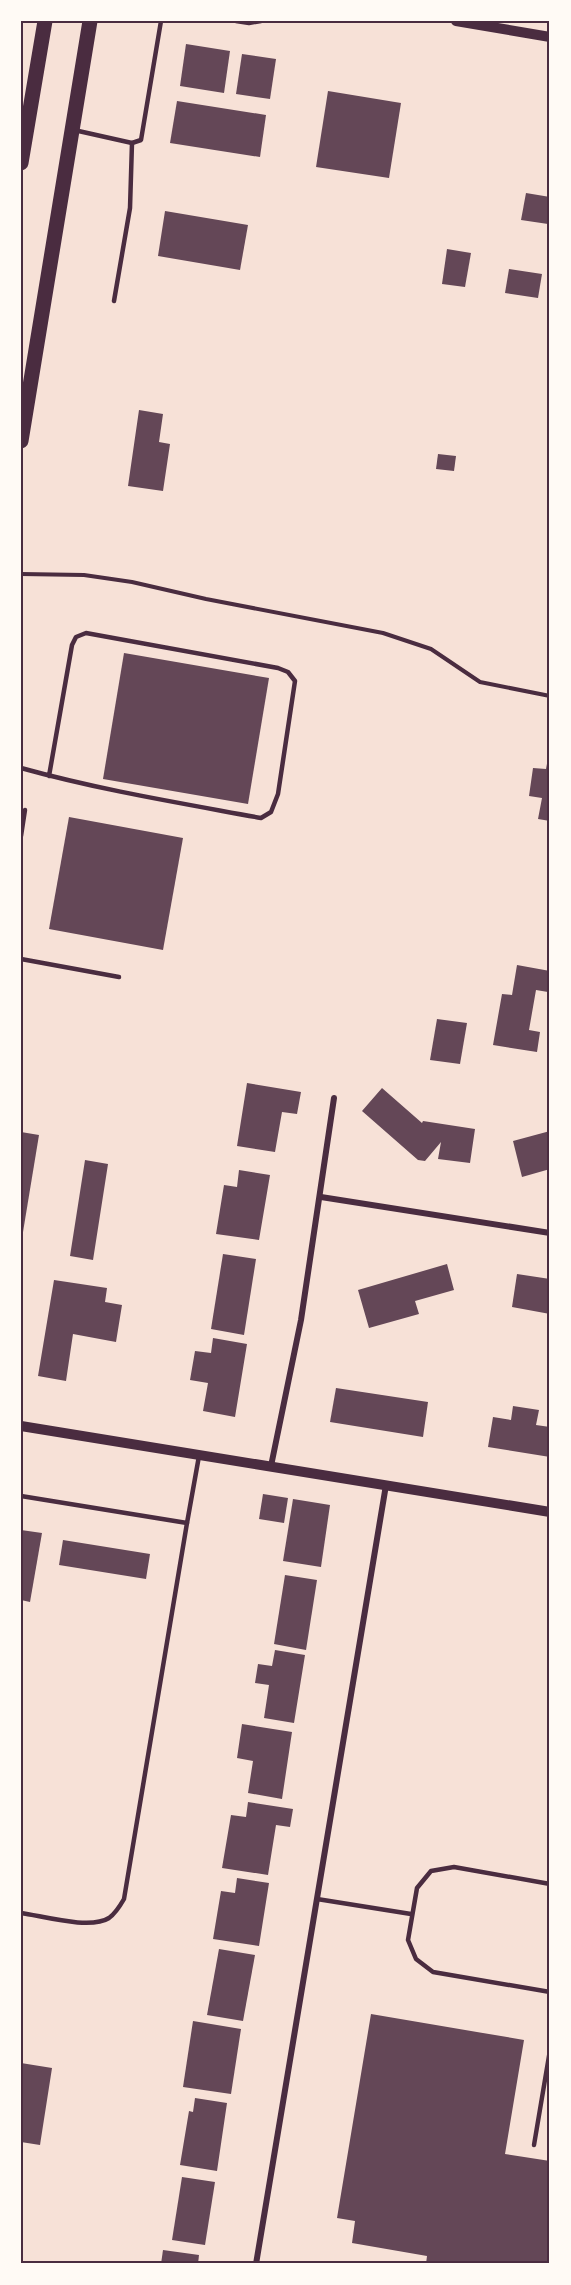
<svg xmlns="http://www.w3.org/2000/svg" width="571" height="2285" viewBox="0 0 571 2285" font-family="'IBM Plex Sans',sans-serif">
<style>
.building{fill:#644757}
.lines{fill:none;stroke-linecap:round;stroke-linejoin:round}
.path{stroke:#4a2c40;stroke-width:4}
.service{stroke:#4a2c40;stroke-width:4.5}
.minor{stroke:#4a2c40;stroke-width:6}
.tertiary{stroke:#4a2c40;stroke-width:10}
.primary{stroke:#4a2c40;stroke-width:15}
.neatline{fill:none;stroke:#4a2c40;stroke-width:2}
</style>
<rect width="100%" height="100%" fill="#f7e1d7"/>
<!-- building -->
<g class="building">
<polygon points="186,44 230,51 224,93 180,86"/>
<polygon points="242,54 276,59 270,99 236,94"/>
<polygon points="328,91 401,103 389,178 316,167"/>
<polygon points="177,101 266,115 260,157 170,143"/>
<polygon points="526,193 550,197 548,224 521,220"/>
<polygon points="165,211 248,225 240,270 158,256"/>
<polygon points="447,249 471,253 465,287 442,284"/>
<polygon points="509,269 542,274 538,298 505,293"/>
<polygon points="139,410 163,414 159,442 170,444 163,491 128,486"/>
<polygon points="438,454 456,456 454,471 436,469"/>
<polygon points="124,653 269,678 248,804 103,779"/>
<polygon points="549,753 550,753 550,821 538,819 542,798 529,796 533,768 546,769"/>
<polygon points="69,817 183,838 163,950 49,929"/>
<polygon points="517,965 550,971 548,992 536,990 529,1030 540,1032 537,1052 493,1045 502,994 512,995"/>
<polygon points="437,1019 467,1023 460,1064 430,1060"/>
<polygon points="247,1083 301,1092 297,1114 282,1112 275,1152 237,1146"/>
<polygon points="382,1088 422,1123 423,1121 475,1129 470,1163 438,1159 441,1142 425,1161 418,1160 362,1111"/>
<polygon points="550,1131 550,1169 522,1177 513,1141"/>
<polygon points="21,1132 39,1135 22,1238 21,1238"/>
<polygon points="85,1160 108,1164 93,1260 70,1256"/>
<polygon points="239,1170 270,1175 259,1240 216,1234 224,1185 237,1187"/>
<polygon points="223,1254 256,1259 244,1335 211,1329"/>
<polygon points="447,1264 454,1290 415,1301 419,1314 369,1328 358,1290"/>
<polygon points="517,1274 550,1279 550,1314 512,1307"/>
<polygon points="54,1280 107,1288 105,1302 122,1305 116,1342 73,1334 66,1381 38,1376"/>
<polygon points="213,1338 247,1344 235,1417 203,1411 208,1383 190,1380 195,1351 211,1353"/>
<polygon points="336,1388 428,1402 423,1437 330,1422"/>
<polygon points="513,1406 539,1410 536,1425 550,1427 550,1457 488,1447 493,1417 511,1420"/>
<polygon points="263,1494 288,1498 284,1523 259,1519"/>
<polygon points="293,1499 330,1505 321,1567 283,1561"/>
<polygon points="21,1530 42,1533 30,1602 21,1600"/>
<polygon points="63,1540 150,1554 146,1579 59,1565"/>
<polygon points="285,1575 317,1580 306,1650 274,1644"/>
<polygon points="275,1650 305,1655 294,1723 264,1718 269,1685 255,1683 258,1664 272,1666"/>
<polygon points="242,1724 292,1732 282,1799 248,1793 253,1761 237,1758"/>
<polygon points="248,1802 293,1809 290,1827 276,1825 268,1875 222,1868 231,1815 246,1817"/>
<polygon points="237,1878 269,1883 259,1946 213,1939 221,1891 235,1893"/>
<polygon points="219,1949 255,1955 243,2021 207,2015"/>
<polygon points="371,2014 524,2040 505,2154 550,2161 550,2264 426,2264 427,2256 352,2243 355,2221 337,2218"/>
<polygon points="193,2021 241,2029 231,2094 183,2087"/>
<polygon points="21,2063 52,2068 40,2145 21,2142"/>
<polygon points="195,2098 227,2103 217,2171 180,2165 189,2111 193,2112"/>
<polygon points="182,2177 215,2182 205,2245 172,2240"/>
<polygon points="163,2250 199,2255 198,2264 161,2264"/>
</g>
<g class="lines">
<!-- path -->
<polyline class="path" points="21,574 84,575 132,582 206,599 383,633 431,649 480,682 550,696"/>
<!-- service -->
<g class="service">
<polyline points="236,21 249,23 261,21"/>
<polyline points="74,130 132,143 141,140 161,21"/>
<polyline points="114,301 130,208 132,143"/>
<path d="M21 768C100 790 180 803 261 818L271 812 278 794 295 681 288 672 278 668 86 633 76 637 72 645 49 776"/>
<polyline points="21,836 25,810"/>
<polyline points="21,959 119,977"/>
<polyline points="21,1496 187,1523 199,1456"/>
<polyline points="550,1884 454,1867 431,1871 417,1888 408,1940 416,1959 433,1972 550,1992"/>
<polyline points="317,1899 411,1914"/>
<path d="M21 1913C43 1916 90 1930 109 1918 116 1913 120 1906 124 1899L187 1523"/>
<polyline points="534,2145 550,2050"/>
</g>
<!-- minor -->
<g class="minor">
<polyline points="321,1197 550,1233"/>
<polyline points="271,1466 301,1320 334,1098"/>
<polyline points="256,2264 386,1485"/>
</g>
<!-- tertiary -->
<g class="tertiary">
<polyline points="456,21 550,37"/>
<polyline points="21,1426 550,1512"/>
</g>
<!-- primary -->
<g class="primary">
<polyline points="21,163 45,21"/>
<polyline points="21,441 90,21"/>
</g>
</g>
<!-- border -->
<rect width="571" height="2285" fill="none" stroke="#fffaf5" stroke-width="45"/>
<rect x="22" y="22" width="526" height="2240" class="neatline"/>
</svg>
